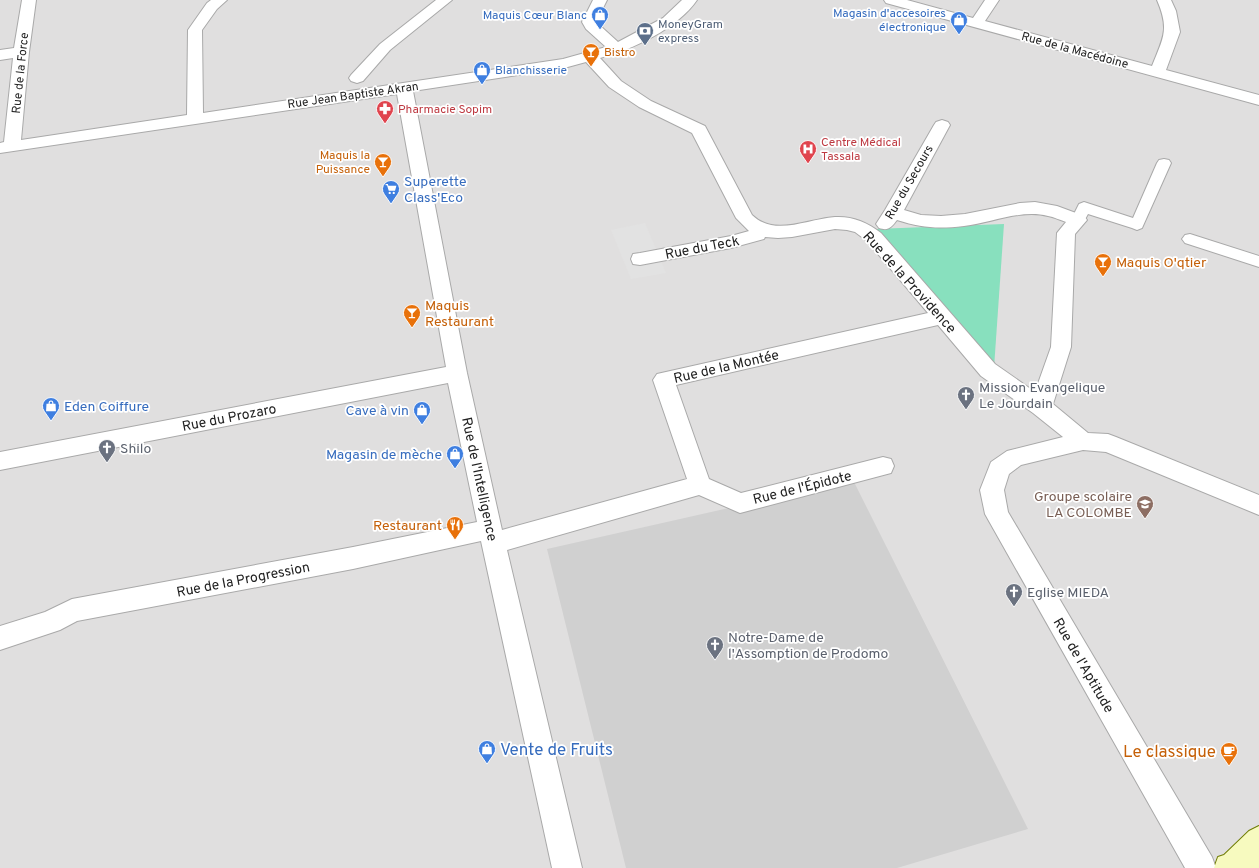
<svg xmlns="http://www.w3.org/2000/svg" width="1259" height="868" viewBox="0 0 1259 868" font-family="Overpass,sans-serif">
<style>
.residential{fill:#e0dfdf}
.religious{fill:#d0d0d0}
.pitch{fill:#88e0be}
.parking{fill:#e2e2e2}
.lines{fill:none;stroke-linecap:round;stroke-linejoin:round}
.lane-casing{stroke:#a9a9a9;stroke-width:2}
.street-casing{stroke:#a9a9a9;stroke-width:2}
.secondary-casing{stroke:#707d05;stroke-width:2}
.lane{fill:#fff;fill-rule:evenodd}
.street{fill:#fff;fill-rule:evenodd}
.secondary{fill:#f7fabf;fill-rule:evenodd}
.labels{text-anchor:middle;stroke-width:3.5;stroke-linejoin:round;paint-order:stroke}
.far-shop-label{font-size:12px;fill:#366cbe;stroke:#fff;text-anchor:end}
.far-service-label{font-size:12px;fill:#4e5e75;stroke:#fff;text-anchor:start}
.far-street-label{font-size:12px;fill:#222;stroke:#fff}
.far-food-label{font-size:12px;fill:#c56008;stroke:#fff;text-anchor:start}
.far-health-label{font-size:12px;fill:#be3a42;stroke:#fff;text-anchor:start}
.shop-label{font-size:14px;fill:#366cbe;stroke:#fff;text-anchor:start}
.street-label{font-size:14px;fill:#222;stroke:#fff}
.food-label{font-size:14px;fill:#c56008;stroke:#fff;text-anchor:start}
.worship-label{font-size:14px;fill:#5b616d;stroke:#fff;text-anchor:start}
.education-label{font-size:14px;fill:#785e54;stroke:#fff;text-anchor:end}
.near-shop-label{font-size:17px;fill:#366cbe;stroke:#fff;text-anchor:start}
.near-food-label{font-size:17px;fill:#c56008;stroke:#fff;text-anchor:end}
</style>
<rect width="100%" height="100%" fill="#f2efe9"/>
<!-- residential -->
<rect class="residential" x="0" y="0" width="1259" height="868"/>
<!-- religious -->
<polygon class="religious" points="853,480 1028,829 897,868 626,868 547,549"/>
<!-- pitch -->
<polygon class="pitch" points="1004,224 994,368 875,229"/>
<!-- parking -->
<polygon class="parking" points="645,223 666,273 631,279 611,230"/>
<g class="lines">
<defs>
<g id="lane">
<polygon points="1164,159 1169,160 1171,163 1142,228 1137,230 1132,228 1088,214 1083,223 1078,225 1073,223 1071,220 1079,204 1084,202 1133,218 1157,163 1159,160"/>
<polygon points="1190,234 1259,256 1259,267 1185,243 1182,239 1185,235"/>
</g>
<g id="street">
<path d="M22 0H36L29 52 21 140 187 115 188 30 207 3 211 0H227L217 9 202 30 203 113 563 59 606 47 586 29 582 22 593 0H607L596 22 618 42 663 18 682 0H697C678 28 632 50 600 58L621 81 651 101 705 126 752 215C775 237 807 219 835 217 852 216 867 222 881 233L995 364 1035 392 1051 347 1057 233 1066 222C1060 220 1054 217 1048 216 1021 209 991 223 964 226 938 229 922 228 897 220 891 228 888 231 879 228L876 224 885 210 934 125 936 122 942 120 948 122 950 125 904 210 921 215 941 216 965 214 1020 203 1035 202 1057 206 1084 216 1087 220 1075 234 1071 347 1053 404 1088 433 1108 434 1116 437 1259 495V515L1106 452 1083 450 1021 465 1009 474 1004 490 1008 512 1212 857 1216 868H1185L985 514 980 490 991 462 1007 451 1063 437 1033 413 981 376 938 325 676 385 709 479 741 493 883 457 891 459 894 466 891 473 740 513 699 495 507 550 582 868H552L481 541 353 569 77 621 60 630 0 650V626L45 612 72 599 353 547 477 522 448 383 0 470V452L446 367 397 94 0 153V143L4 142 13 58 0 60V50L14 48ZM586 62 609 87 639 107 692 133 736 218 749 231 731 236 640 253 633 254 631 259 633 264 640 265 731 248 764 239 765 237 778 238 792 237 835 229 847 230 855 232 867 241 928 313 657 374 653 380 687 479 502 530 467 373 413 91 564 68Z"/>
<polygon points="436,0 452,0 390,50 363,81 357,83 351,81 349,78 351,75 380,44"/>
<path d="M884 0H907L973 18 985 0H999L985 21 1152 66C1163 38 1170 30 1157 0H1171L1176 11 1180 32 1166 70 1259 95V105L886 3Z"/>
</g>
<polygon id="secondary" points="1259,826 1259,868 1214,868 1218,857 1224,855 1249,831"/>
</defs>
<!-- lane casing -->
<use href="#lane" class="lane-casing"/>
<!-- street casing -->
<use href="#street" class="street-casing"/>
<!-- secondary casing -->
<use href="#secondary" class="secondary-casing"/>
<!-- lane -->
<use href="#lane" class="lane"/>
<!-- street -->
<use href="#street" class="street"/>
<!-- secondary -->
<use href="#secondary" class="secondary"/>
</g>
<!-- icons -->
<defs>
<symbol id="shop-pin" viewBox="-11 -11 22 30"><path d="M0 17L-7.5 6A9.5 9.5 0 1 1 7.5 6Z" fill="#3f7fe0" stroke="#fff"/><path d="M-5-2.5h2.3a2.7 3.5 0 0 1 5.4 0H5L5.5 6h-11ZM-1.5-2.5h3a1.5 2.3 0 0 0-3 0Z" fill="#fff"/></symbol>
<symbol id="bank-pin" viewBox="-11 -11 22 30"><path d="M0 17L-7.5 6A9.5 9.5 0 1 1 7.5 6Z" fill="#5c6f8a" stroke="#fff"/><path d="M-6-4H6V4H-6ZM0-2.3a2.3 2.3 0 1 0 0 4.6a2.3 2.3 0 1 0 0-4.6Z" fill="#fff"/></symbol>
<symbol id="bar-pin" viewBox="-11 -11 22 30"><path d="M0 17L-7.5 6A9.5 9.5 0 1 1 7.5 6Z" fill="#e8710a" stroke="#fff"/><path d="M-6-5H6L.8 .8V4.5H3.5V6h-7V4.5H-.8V.8Z" fill="#fff"/></symbol>
<symbol id="pharmacy-pin" viewBox="-11 -11 22 30"><path d="M0 17L-7.5 6A9.5 9.5 0 1 1 7.5 6Z" fill="#e0444e" stroke="#fff"/><path d="M-2-6h4v4h4v4h-4v4h-4v-4h-4v-4h4Z" fill="#fff"/></symbol>
<symbol id="hospital-pin" viewBox="-11 -11 22 30"><path d="M0 17L-7.5 6A9.5 9.5 0 1 1 7.5 6Z" fill="#e0444e" stroke="#fff"/><path d="M-5-5h3v3.5h4V-5h3V5h-3V1.5h-4V5h-3Z" fill="#fff"/></symbol>
<symbol id="supermarket-pin" viewBox="-11 -11 22 30"><path d="M0 17L-7.5 6A9.5 9.5 0 1 1 7.5 6Z" fill="#3f7fe0" stroke="#fff"/><path d="M-6-5.5h2.5l.6 2H6L4.5 2H-2.5L-4.4-4H-6ZM-1.5 3.2a1.3 1.3 0 1 0 .1 0ZM3 3.2a1.3 1.3 0 1 0 .1 0Z" fill="#fff"/></symbol>
<symbol id="church-pin" viewBox="-11 -11 22 30"><path d="M0 17L-7.5 6A9.5 9.5 0 1 1 7.5 6Z" fill="#6b7280" stroke="#fff"/><path d="M-1.2-6h2.4v3.5h3.3v2.4h-3.3V6h-2.4V-.1h-3.3v-2.4h3.3Z" fill="#fff"/></symbol>
<symbol id="school-pin" viewBox="-11 -11 22 30"><path d="M0 17L-7.5 6A9.5 9.5 0 1 1 7.5 6Z" fill="#8d6e63" stroke="#fff"/><path d="M0-5L7-2L0 1L-7-2ZM-4 1L0 2.5L4 1V4Q0 6-4 4Z" fill="#fff"/></symbol>
<symbol id="restaurant-pin" viewBox="-11 -11 22 30"><path d="M0 17L-7.5 6A9.5 9.5 0 1 1 7.5 6Z" fill="#e8710a" stroke="#fff"/><path d="M-5-6h1v4h1v-4h1v4h1v-4h1v5L-1.5 .5V6h-2V.5L-5-1ZM5-6V6H3V1.5H1.5Q1.5-4 5-6Z" fill="#fff"/></symbol>
<symbol id="cafe-pin" viewBox="-11 -11 22 30"><path d="M0 17L-7.5 6A9.5 9.5 0 1 1 7.5 6Z" fill="#e8710a" stroke="#fff"/><path d="M-5.5-4.5H6V0H3Q3 3.5 0 3.5H-2.5Q-5.5 3.5-5.5 0ZM3-3.2v2h1.7v-2ZM-6 4.5H4V6H-6Z" fill="#fff"/></symbol>
</defs>
<g fill-rule="evenodd">
<use href="#shop-pin" x="590" y="5" width="20" height="27"/>
<use href="#shop-pin" x="949" y="10" width="20" height="27"/>
<use href="#bank-pin" x="635" y="21" width="20" height="27"/>
<use href="#bar-pin" x="581" y="42" width="20" height="27"/>
<use href="#shop-pin" x="472" y="60" width="20" height="27"/>
<use href="#pharmacy-pin" x="375" y="99" width="20" height="27"/>
<use href="#hospital-pin" x="798" y="139" width="20" height="27"/>
<use href="#bar-pin" x="373" y="152" width="20" height="27"/>
<use href="#supermarket-pin" x="381" y="179" width="20" height="27"/>
<use href="#bar-pin" x="1093" y="252" width="20" height="27"/>
<use href="#bar-pin" x="402" y="303" width="20" height="27"/>
<use href="#church-pin" x="956" y="385" width="20" height="27"/>
<use href="#shop-pin" x="41" y="396" width="20" height="27"/>
<use href="#shop-pin" x="412" y="400" width="20" height="27"/>
<use href="#church-pin" x="97" y="438" width="20" height="27"/>
<use href="#shop-pin" x="445" y="444" width="20" height="27"/>
<use href="#school-pin" x="1135" y="494" width="20" height="27"/>
<use href="#restaurant-pin" x="445" y="515" width="20" height="27"/>
<use href="#church-pin" x="1004" y="582" width="20" height="27"/>
<use href="#church-pin" x="705" y="635" width="20" height="27"/>
<use href="#shop-pin" x="477" y="739" width="20" height="27"/>
<use href="#cafe-pin" x="1219" y="741" width="20" height="27"/>
</g>
<g class="labels">
<!-- far-shop labels -->
<g class="far-shop-label">
<text x="946" y="17">Magasin d'accesoires<tspan x="946" dy="14">électronique</tspan></text>
<text x="587" y="19">Maquis Cœur Blanc</text>
<text x="495" y="74" text-anchor="start">Blanchisserie</text>
</g>
<!-- far-service labels -->
<g class="far-service-label">
<text x="658" y="28">MoneyGram<tspan x="658" dy="14">express</tspan></text>
</g>
<!-- far-street labels -->
<g class="far-street-label">
<text transform="translate(1075 50) rotate(15)" y="4">Rue de la Macédoine</text>
<text transform="translate(20 73) rotate(-84)" y="4">Rue de la Force</text>
<text transform="translate(353 95) rotate(-8)" y="4">Rue Jean Baptiste Akran</text>
<text transform="translate(909 182) rotate(-60)" y="4">Rue du Secours</text>
</g>
<!-- far-food labels -->
<g class="far-food-label">
<text x="604" y="56">Bistro</text>
<text x="370" y="159" text-anchor="end">Maquis la<tspan x="370" dy="14">Puissance</tspan></text>
</g>
<!-- far-health labels -->
<g class="far-health-label">
<text x="398" y="113">Pharmacie Sopim</text>
<text x="821" y="146">Centre Médical<tspan x="821" dy="14">Tassala</tspan></text>
</g>
<!-- shop labels -->
<g class="shop-label">
<text x="404" y="186">Superette<tspan x="404" dy="16">Class'Eco</tspan></text>
<text x="64" y="411">Eden Coiffure</text>
<text x="409" y="415" text-anchor="end">Cave à vin</text>
<text x="442" y="459" text-anchor="end">Magasin de mèche</text>
</g>
<!-- street labels -->
<g class="street-label">
<text transform="translate(702 247) rotate(-11)" y="5">Rue du Teck</text>
<text transform="translate(910 282) rotate(48)" y="5">Rue de la Providence</text>
<text transform="translate(726 366) rotate(-13)" y="5">Rue de la Montée</text>
<text transform="translate(229 417) rotate(-11)" y="5">Rue du Prozaro</text>
<text transform="translate(480 479) rotate(78)" y="5">Rue de l'Intelligence</text>
<text transform="translate(802 487) rotate(-14)" y="5">Rue de l'Épidote</text>
<text transform="translate(243 579) rotate(-11)" y="5">Rue de la Progression</text>
<text transform="translate(1084 665) rotate(60)" y="5">Rue de l'Aptitude</text>
</g>
<!-- food labels -->
<g class="food-label">
<text x="1116" y="267">Maquis O'qtier</text>
<text x="425" y="310">Maquis<tspan x="425" dy="16">Restaurant</tspan></text>
<text x="442" y="530" text-anchor="end">Restaurant</text>
</g>
<!-- worship labels -->
<g class="worship-label">
<text x="979" y="392">Mission Evangelique<tspan x="979" dy="16">Le Jourdain</tspan></text>
<text x="120" y="453">Shilo</text>
<text x="1027" y="597">Eglise MIEDA</text>
<text x="728" y="642">Notre-Dame de<tspan x="728" dy="16">l'Assomption de Prodomo</tspan></text>
</g>
<!-- education labels -->
<g class="education-label">
<text x="1132" y="501">Groupe scolaire<tspan x="1132" dy="16">LA COLOMBE</tspan></text>
</g>
<!-- near-shop labels -->
<g class="near-shop-label">
<text x="500" y="755">Vente de Fruits</text>
</g>
<!-- near-food labels -->
<g class="near-food-label">
<text x="1216" y="757">Le classique</text>
</g>
</g>
</svg>
